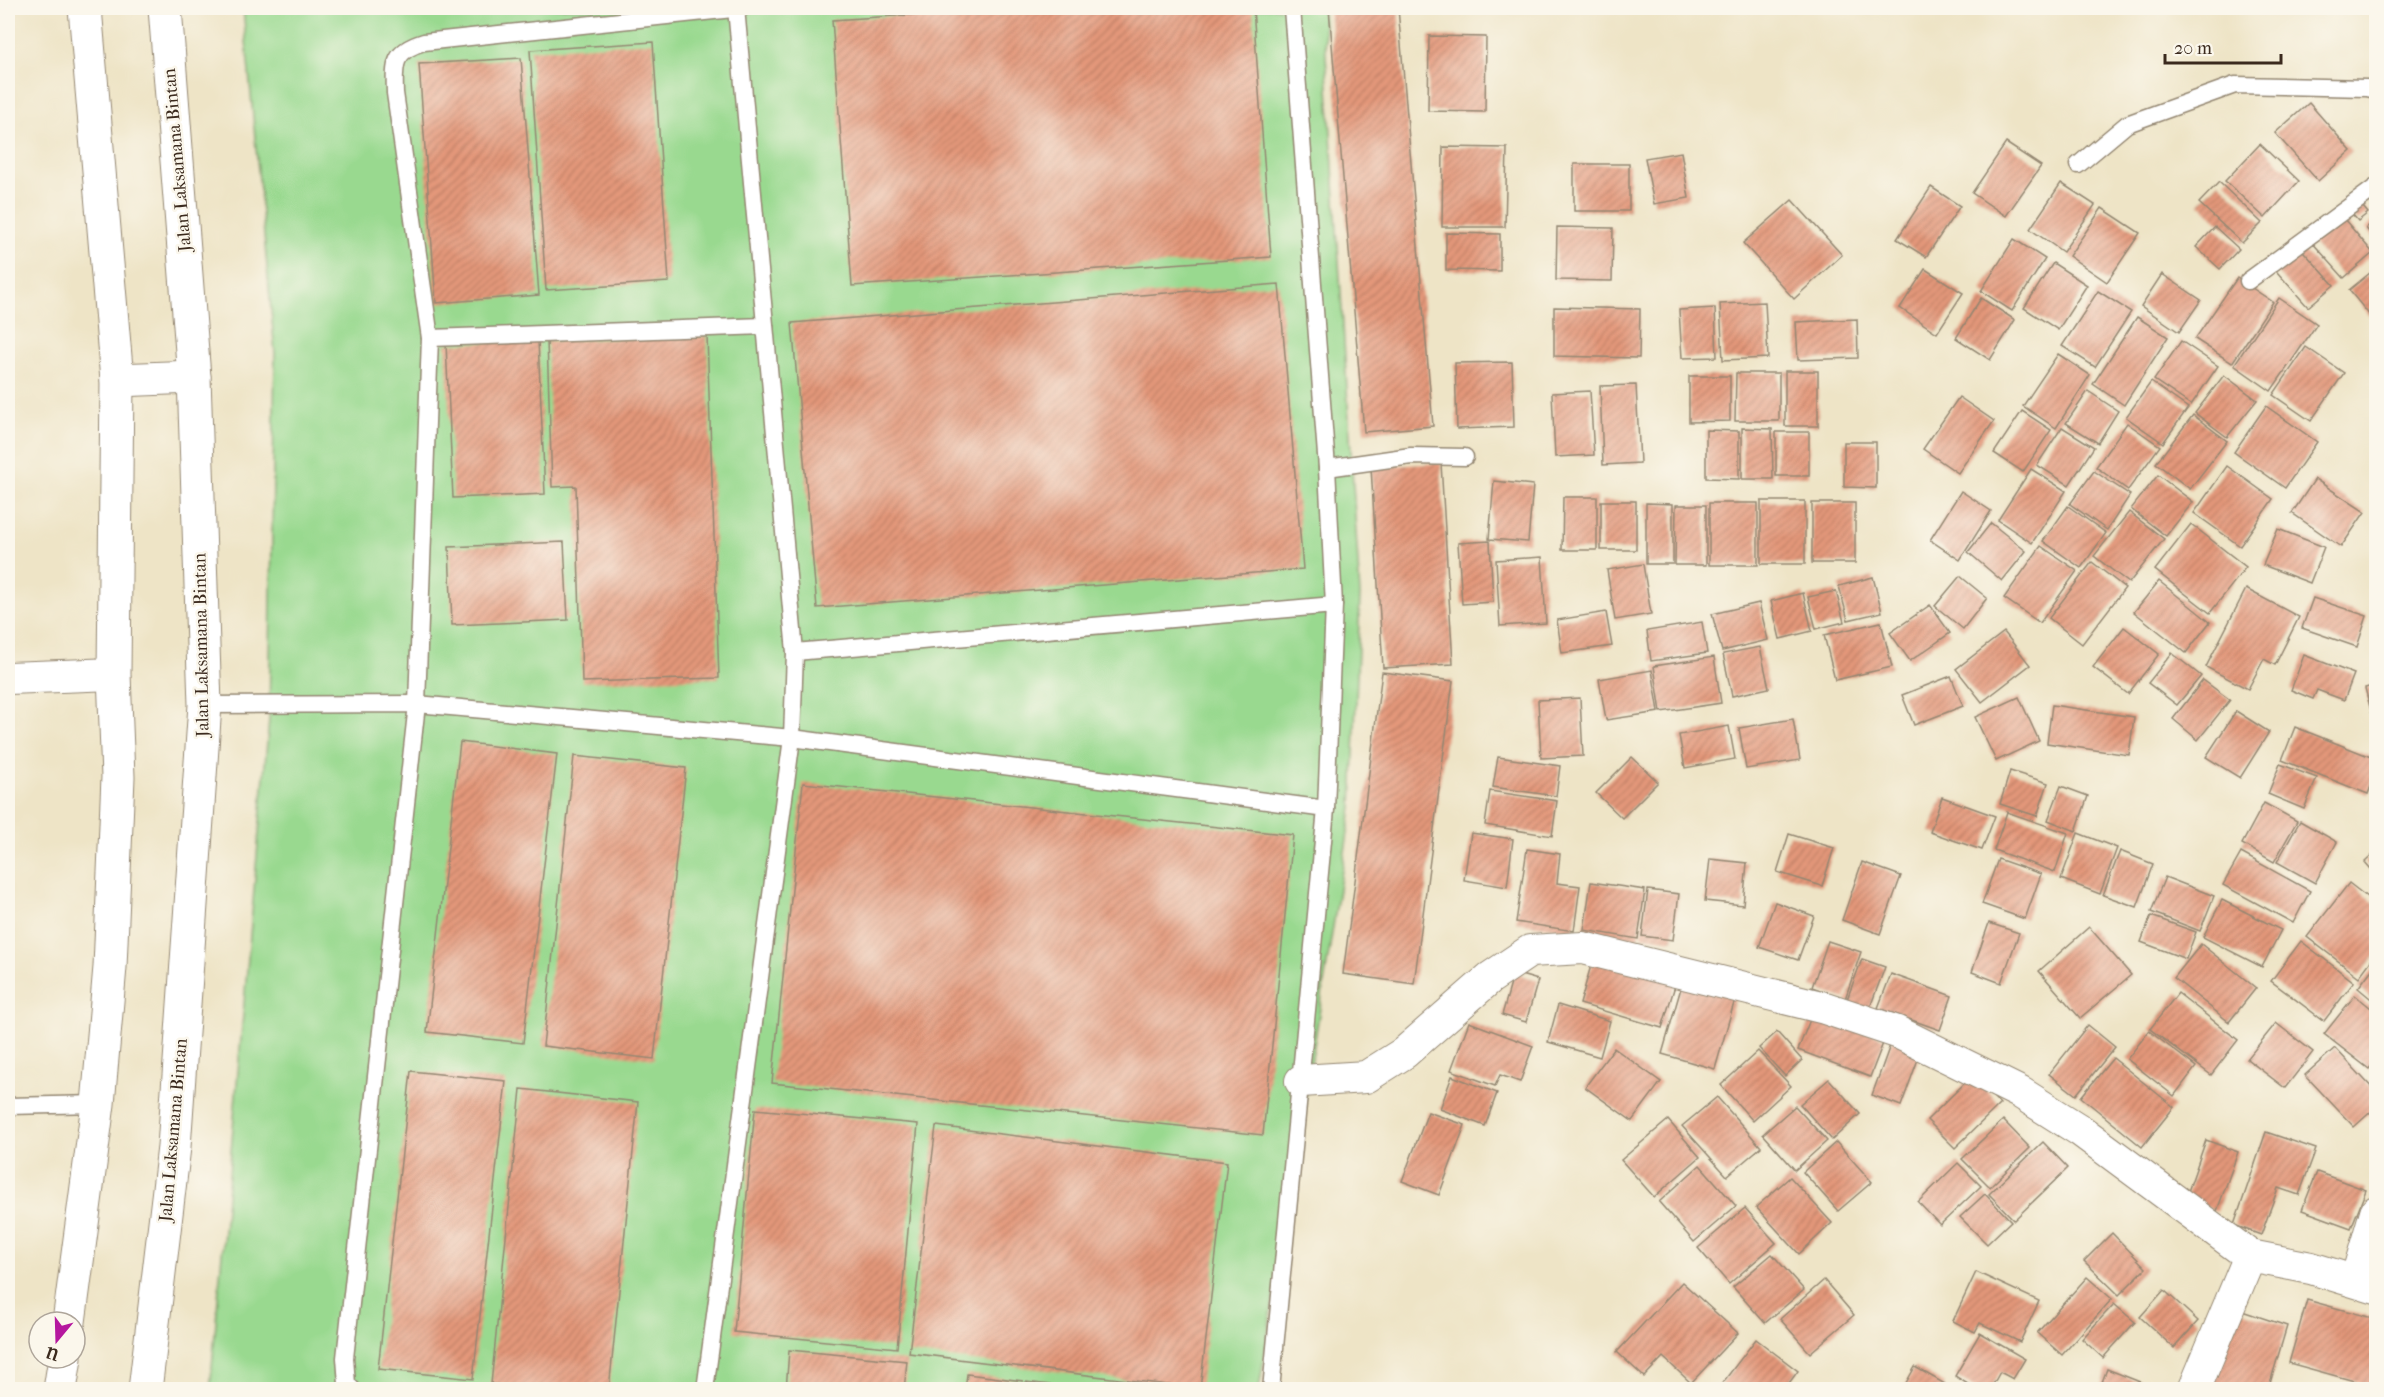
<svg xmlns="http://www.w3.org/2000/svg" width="2384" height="1397" viewBox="0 0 2384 1397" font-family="'IM FELL French Canon',serif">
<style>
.green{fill:#99d98f;stroke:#6a8256;stroke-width:1.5}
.building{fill:url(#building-hatch)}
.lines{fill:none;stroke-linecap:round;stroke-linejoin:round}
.service-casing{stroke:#948772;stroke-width:19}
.minor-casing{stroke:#948772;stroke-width:34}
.secondary-casing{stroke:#948772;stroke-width:35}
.service{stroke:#fff;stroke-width:16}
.minor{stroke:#fff;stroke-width:32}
.secondary{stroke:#fff;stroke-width:33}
.labels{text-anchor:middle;stroke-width:5;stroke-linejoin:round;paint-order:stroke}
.street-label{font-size:18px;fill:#3b2a1e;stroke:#fbf7ec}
</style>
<defs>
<pattern id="building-hatch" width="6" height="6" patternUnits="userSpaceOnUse" patternTransform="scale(1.5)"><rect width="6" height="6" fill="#e4987a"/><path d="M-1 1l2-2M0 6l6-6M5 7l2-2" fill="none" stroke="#ba7c63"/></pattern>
</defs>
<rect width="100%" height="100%" fill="#fbf7ec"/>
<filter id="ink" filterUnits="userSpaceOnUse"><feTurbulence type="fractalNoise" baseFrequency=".0167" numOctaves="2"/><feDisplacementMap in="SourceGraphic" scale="12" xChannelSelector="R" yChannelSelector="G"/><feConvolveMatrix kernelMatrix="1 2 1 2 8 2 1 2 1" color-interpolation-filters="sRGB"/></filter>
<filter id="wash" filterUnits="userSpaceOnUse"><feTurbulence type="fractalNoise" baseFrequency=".008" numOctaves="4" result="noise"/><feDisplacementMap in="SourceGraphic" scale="24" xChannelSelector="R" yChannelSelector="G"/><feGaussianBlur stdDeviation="1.35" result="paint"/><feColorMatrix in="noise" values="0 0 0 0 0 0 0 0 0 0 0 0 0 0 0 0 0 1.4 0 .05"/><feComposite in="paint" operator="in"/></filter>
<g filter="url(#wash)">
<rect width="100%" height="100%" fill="#eee4c6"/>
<!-- green -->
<polygon class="green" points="243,8 1323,8 1360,595 1352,808 1259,1389 210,1390 269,719 275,353"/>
<g id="blocks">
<!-- building -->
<g class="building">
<polygon points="1017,8 1253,8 1271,257 852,286 832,20"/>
<polygon points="1329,8 1398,8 1433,426 1364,432"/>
<polygon points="1429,36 1486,37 1485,112 1428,111"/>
<polygon points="653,42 669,282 546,290 530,50"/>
<polygon points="521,58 539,295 436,303 419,64"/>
<polygon points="2309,103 2351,151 2318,181 2275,133"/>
<polygon points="2006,143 2041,166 2006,216 1972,193"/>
<polygon points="2260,144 2299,181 2265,218 2225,181"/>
<polygon points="1443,147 1507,148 1505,227 1442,227"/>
<polygon points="1681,152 1689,198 1654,204 1645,158"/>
<rect x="1574" y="164" width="55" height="47"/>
<polygon points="2219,182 2262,223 2242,243 2199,203"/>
<polygon points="2061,183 2095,205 2063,252 2030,229"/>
<polygon points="1931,187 1960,206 1926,257 1897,239"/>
<polygon points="2353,195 2368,213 2358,221 2343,203"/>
<polygon points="1792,200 1842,255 1794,299 1743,243"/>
<polygon points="2102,208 2140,233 2107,282 2069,256"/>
<polygon points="2339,213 2373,253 2344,278 2310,240"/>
<polygon points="2376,219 2376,241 2366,228"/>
<polygon points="1557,227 1613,228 1612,281 1556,280"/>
<polygon points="2215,227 2239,249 2220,269 2196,247"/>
<polygon points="1446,233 1500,234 1500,271 1446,270"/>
<polygon points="2014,239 2045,259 2012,311 1981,291"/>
<polygon points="2294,241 2334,285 2308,307 2269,263"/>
<polygon points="2053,263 2087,285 2058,330 2024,308"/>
<polygon points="2376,268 2376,312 2371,317 2349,290"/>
<polygon points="1925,269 1963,293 1937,333 1900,308"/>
<polygon points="2162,274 2201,300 2179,332 2141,306"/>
<polygon points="2237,278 2273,302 2232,363 2195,339"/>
<polygon points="1279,284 1303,569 817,608 792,323"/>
<polygon points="2098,291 2131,312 2095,367 2062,346"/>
<polygon points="1981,298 2015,320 1990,360 1956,338"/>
<polygon points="2279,298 2317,324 2271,391 2234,365"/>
<polygon points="1765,302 1768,358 1723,360 1720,304"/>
<polygon points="1554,307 1640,309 1639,358 1554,356"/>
<polygon points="1715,308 1717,357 1682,358 1679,310"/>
<polygon points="2137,317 2168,337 2124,405 2093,384"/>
<polygon points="1857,319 1858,358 1798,360 1796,322"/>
<polygon points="707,336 719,678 582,682 576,486 552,487 547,341"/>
<polygon points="538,340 545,494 453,498 446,344"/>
<polygon points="2181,341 2218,366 2191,405 2154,380"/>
<polygon points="2306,347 2344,373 2311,421 2273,395"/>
<polygon points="2058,354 2090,375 2056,428 2023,406"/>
<polygon points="1512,362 1514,427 1457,429 1455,363"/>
<rect x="1785" y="371" width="33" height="55"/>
<polygon points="1736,373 1779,373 1779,421 1735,421"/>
<polygon points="2224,375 2257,400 2227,437 2195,413"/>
<polygon points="1689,376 1730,376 1730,421 1689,422"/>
<polygon points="2151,382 2188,408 2163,443 2126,417"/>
<polygon points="1636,385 1640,463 1603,465 1600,386"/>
<polygon points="1590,391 1594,455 1555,457 1552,393"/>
<polygon points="2088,391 2118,411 2098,443 2066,423"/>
<polygon points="1959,397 1994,421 1958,473 1923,449"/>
<polygon points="2266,406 2317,442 2285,488 2234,452"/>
<polygon points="2022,411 2051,430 2023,472 1994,453"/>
<polygon points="2193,415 2227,441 2190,489 2156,463"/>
<polygon points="2127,423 2160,446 2128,490 2096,467"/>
<polygon points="2062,427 2094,447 2069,485 2037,465"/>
<polygon points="1742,428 1772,429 1773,479 1742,479"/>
<polygon points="1706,430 1739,431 1739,479 1706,478"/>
<rect x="1776" y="432" width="33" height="44"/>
<polygon points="1844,442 1876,442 1876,488 1844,487"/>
<polygon points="1441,463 1453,664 1383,668 1371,467"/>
<polygon points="2227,466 2273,499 2240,546 2194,513"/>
<polygon points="2031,469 2066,491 2032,543 1998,520"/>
<polygon points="2094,471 2130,495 2107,530 2070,504"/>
<polygon points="2158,475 2193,502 2166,536 2131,509"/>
<polygon points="2315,479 2365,512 2341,547 2292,513"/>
<polygon points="1494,481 1533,485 1528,542 1489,539"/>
<polygon points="1961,491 1991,511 1960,560 1930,540"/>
<polygon points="1563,497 1597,497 1597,550 1562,550"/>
<rect x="1601" y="501" width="35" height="49"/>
<rect x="1761" y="501" width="44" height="63"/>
<polygon points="1646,503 1673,504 1673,564 1646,564"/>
<rect x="1709" y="503" width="49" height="62"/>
<rect x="1812" y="503" width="43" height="60"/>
<polygon points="1676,505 1706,505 1706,565 1675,565"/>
<polygon points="2068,506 2106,533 2081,568 2043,541"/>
<polygon points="2129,512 2164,539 2129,583 2094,556"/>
<polygon points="1991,523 2026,551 2002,581 1968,552"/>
<polygon points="2191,524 2246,567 2210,613 2155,570"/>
<polygon points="2278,529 2324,547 2310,583 2263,565"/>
<polygon points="1490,541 1493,602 1462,604 1458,543"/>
<polygon points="564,542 568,620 452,625 449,547"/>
<polygon points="2041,546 2077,571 2040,623 2004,598"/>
<polygon points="1542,557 1546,623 1500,626 1496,560"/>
<polygon points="2092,562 2125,588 2082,644 2049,618"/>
<polygon points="1643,564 1651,614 1615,620 1607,570"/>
<polygon points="1960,576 1987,598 1963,629 1935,606"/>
<polygon points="1873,577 1882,612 1848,620 1839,586"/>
<polygon points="2159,581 2210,622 2186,653 2134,612"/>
<polygon points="2246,589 2299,617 2275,665 2264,659 2248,689 2206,667"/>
<polygon points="1836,591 1844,622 1816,629 1808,597"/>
<polygon points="1803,593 1812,631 1780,639 1771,601"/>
<polygon points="2313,598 2367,616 2357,647 2302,628"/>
<polygon points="1759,603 1768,640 1722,651 1712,614"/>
<polygon points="1930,605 1950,633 1910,661 1890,633"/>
<polygon points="1606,612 1612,646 1562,653 1557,620"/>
<polygon points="1702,622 1707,653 1651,661 1647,631"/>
<polygon points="1881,622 1892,667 1835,680 1824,635"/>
<polygon points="2124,627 2159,654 2128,694 2093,667"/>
<polygon points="2004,632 2030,665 1982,702 1956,669"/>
<polygon points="1760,647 1769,688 1732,696 1723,654"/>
<polygon points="2172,653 2201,676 2177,705 2148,683"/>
<polygon points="2304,655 2354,674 2344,700 2317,690 2313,699 2291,690"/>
<polygon points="1714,657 1721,703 1661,712 1654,666"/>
<polygon points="1652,670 1659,712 1606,720 1599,679"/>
<polygon points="1382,672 1453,681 1414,984 1343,974"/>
<polygon points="1951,676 1963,706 1914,725 1902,695"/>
<polygon points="2203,680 2230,700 2198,740 2173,719"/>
<polygon points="2376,685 2376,730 2365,688"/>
<polygon points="2019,697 2039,741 1996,761 1975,717"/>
<polygon points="1580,698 1583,756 1541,758 1538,700"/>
<polygon points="2052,705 2134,717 2129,755 2047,743"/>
<polygon points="2236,711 2269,732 2240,778 2206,757"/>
<polygon points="1793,719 1800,760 1746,769 1739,728"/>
<polygon points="1729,726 1735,759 1685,768 1679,735"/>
<polygon points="2295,727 2376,759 2376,773 2368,794 2282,760"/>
<polygon points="460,742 557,754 523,1043 427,1032"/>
<polygon points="574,756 686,768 654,1059 543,1046"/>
<polygon points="1498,757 1560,766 1556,796 1493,787"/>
<polygon points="1632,757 1658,782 1622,818 1596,793"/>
<polygon points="2280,764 2317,778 2304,809 2268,794"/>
<polygon points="2010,771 2048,783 2037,816 2000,804"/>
<polygon points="803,783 1293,835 1263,1135 772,1083"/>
<polygon points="2061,786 2088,796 2076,831 2048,820"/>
<polygon points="1490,791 1557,801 1552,836 1485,825"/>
<polygon points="1942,797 1995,816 1982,850 1930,832"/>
<polygon points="2264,803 2297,821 2274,862 2242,844"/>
<polygon points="2007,812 2068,833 2055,872 1994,850"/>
<polygon points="2300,821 2337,842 2315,883 2277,862"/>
<polygon points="1471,833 1513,839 1507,887 1464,880"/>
<polygon points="2078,833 2117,848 2100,894 2061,879"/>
<polygon points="1789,834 1834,848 1822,886 1777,872"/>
<polygon points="1527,849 1560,854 1557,883 1580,886 1574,931 1516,922"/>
<polygon points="2120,851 2153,864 2137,907 2103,895"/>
<polygon points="2376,852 2376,875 2365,862"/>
<polygon points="2241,853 2310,891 2293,923 2223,885"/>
<polygon points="1710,859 1747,863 1743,905 1705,901"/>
<polygon points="1998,859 2041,874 2025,919 1982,904"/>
<polygon points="1862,862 1901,876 1880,934 1842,920"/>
<polygon points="2165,877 2214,896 2200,931 2151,912"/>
<polygon points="1591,882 1645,890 1638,939 1584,930"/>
<polygon points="2349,883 2376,904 2376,954 2359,977 2307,937"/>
<polygon points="1648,890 1679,894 1673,940 1642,936"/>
<polygon points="2222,900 2281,930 2262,967 2203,937"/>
<polygon points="1775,902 1814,916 1798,960 1759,947"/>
<polygon points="2151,916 2196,932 2186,959 2141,942"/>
<polygon points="1989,923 2019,933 2001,983 1972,972"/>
<polygon points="2089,927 2131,975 2080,1018 2039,971"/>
<polygon points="1828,941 1861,952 1845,999 1812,987"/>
<polygon points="2301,941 2354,982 2324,1021 2271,981"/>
<polygon points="2201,944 2256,988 2229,1022 2174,978"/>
<polygon points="1594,955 1677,979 1662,1028 1580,1004"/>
<polygon points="1862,959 1885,967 1869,1010 1846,1002"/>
<polygon points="2376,964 2376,1003 2358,988"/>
<polygon points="1514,973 1538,980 1526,1022 1502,1015"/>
<polygon points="1891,974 1952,996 1940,1030 1878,1008"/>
<polygon points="1683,981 1736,996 1715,1069 1662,1054"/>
<polygon points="2178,993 2238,1040 2211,1075 2150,1029"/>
<polygon points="2355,995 2376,1012 2376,1060 2369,1069 2324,1034"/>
<polygon points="1558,1005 1610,1021 1600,1057 1548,1042"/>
<polygon points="1813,1012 1885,1038 1870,1077 1798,1050"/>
<polygon points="1469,1022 1533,1046 1520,1082 1500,1075 1495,1086 1451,1070"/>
<polygon points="2276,1023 2313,1052 2285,1088 2247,1059"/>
<polygon points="2088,1025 2115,1047 2076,1095 2049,1074"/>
<polygon points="2149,1031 2196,1067 2174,1096 2127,1059"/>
<polygon points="1777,1032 1802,1060 1785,1076 1759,1048"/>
<polygon points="1892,1040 1921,1051 1901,1106 1872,1095"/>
<polygon points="1614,1048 1661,1082 1632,1121 1585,1087"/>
<polygon points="2335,1048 2376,1092 2376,1107 2354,1127 2305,1075"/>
<polygon points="1758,1051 1791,1086 1753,1121 1721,1085"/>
<polygon points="2113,1058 2174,1107 2142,1147 2081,1097"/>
<polygon points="411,1071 506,1081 473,1379 378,1369"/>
<polygon points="1452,1076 1497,1093 1485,1126 1440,1109"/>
<polygon points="1972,1076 2000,1104 1955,1148 1927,1120"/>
<polygon points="1829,1079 1860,1114 1832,1140 1800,1104"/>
<polygon points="521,1089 638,1102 609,1390 546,1390 491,1384"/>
<polygon points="1717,1097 1761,1147 1727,1176 1682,1126"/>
<polygon points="1795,1106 1827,1141 1795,1170 1763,1134"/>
<polygon points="755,1109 918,1124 897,1348 734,1332"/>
<polygon points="1428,1112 1465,1125 1439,1195 1402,1181"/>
<polygon points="1668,1120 1700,1157 1654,1197 1621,1160"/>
<polygon points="2003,1120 2030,1148 1990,1187 1962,1159"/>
<polygon points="936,1126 1227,1162 1200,1389 909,1353"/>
<polygon points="2266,1132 2316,1149 2299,1195 2278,1188 2261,1235 2234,1225"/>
<polygon points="2206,1140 2238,1152 2217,1211 2185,1200"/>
<polygon points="1836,1142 1872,1182 1838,1211 1803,1172"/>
<polygon points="2043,1142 2068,1168 2014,1220 1989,1194"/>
<polygon points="1958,1163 1981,1186 1940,1225 1918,1202"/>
<polygon points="1700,1165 1736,1206 1694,1242 1659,1202"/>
<polygon points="2317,1172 2366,1190 2351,1228 2302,1210"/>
<polygon points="1790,1177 1832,1223 1799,1254 1756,1207"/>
<polygon points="1985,1194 2011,1221 1987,1244 1960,1217"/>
<polygon points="1745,1208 1776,1243 1729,1284 1698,1248"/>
<polygon points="2112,1233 2146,1268 2119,1295 2084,1261"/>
<polygon points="1772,1254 1804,1290 1765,1323 1733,1287"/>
<polygon points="1976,1272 2039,1301 2020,1342 1980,1323 1975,1332 1953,1321"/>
<polygon points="2087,1277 2112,1299 2062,1355 2037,1333"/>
<polygon points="1824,1280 1854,1315 1810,1353 1780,1319"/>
<polygon points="1682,1282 1738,1333 1691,1383 1663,1357 1644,1377 1617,1352"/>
<polygon points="2164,1290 2198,1321 2174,1348 2140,1317"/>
<polygon points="2307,1300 2376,1319 2376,1387 2289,1363"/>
<polygon points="2114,1304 2135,1322 2103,1358 2082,1339"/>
<polygon points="2233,1308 2287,1326 2268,1390 2208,1390"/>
<polygon points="1980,1333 2025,1359 2013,1379 2000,1372 1990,1390 1977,1390 1955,1376"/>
<polygon points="1756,1339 1798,1371 1784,1390 1717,1390"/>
<polygon points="789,1350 907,1361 904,1390 786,1390"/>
<polygon points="1915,1367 1945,1384 1942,1390 1902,1390"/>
<polygon points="2107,1369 2158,1389 2158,1390 2099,1390"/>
<polygon points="967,1374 1023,1381 1022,1390 965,1390"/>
<polygon points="1026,1382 1074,1388 1074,1390 1025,1390"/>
</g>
</g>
</g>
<g filter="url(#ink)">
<use href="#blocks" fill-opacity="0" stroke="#948772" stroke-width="1.5"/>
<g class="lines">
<defs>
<g id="service">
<polyline points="2078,165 2127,124 2235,85 2367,88 2376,90"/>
<polyline points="2248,281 2376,187"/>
<polyline points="430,338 765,326"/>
<polyline points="1327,468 1411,456 1465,457"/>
<polyline points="795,652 1334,605"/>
<polyline points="205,705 417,704 792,738 1326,809"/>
<polyline points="8,1106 98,1104"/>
<path d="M353 1390 347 1384 345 1358 417 704 430 338 395 93C394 64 393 51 424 42L742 8"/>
<polyline points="705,1390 792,738 795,652 736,8"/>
<polyline points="1271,1390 1326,809 1334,605 1327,468 1292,8"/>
</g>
<g id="minor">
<polyline points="8,678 114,674"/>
<polyline points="1301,1081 1366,1077 1404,1053 1490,978 1530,951 1583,948 1825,1008 1897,1032 2021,1093 2081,1131 2250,1256"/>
<polyline points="2356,1281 2376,1212"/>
<polyline points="2194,1390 2250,1256 2311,1268 2376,1288"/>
</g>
<g id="secondary">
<polyline points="117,380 194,377"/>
<polyline points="69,1322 98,1104 110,967 118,777 114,674 117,380 85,8"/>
<polyline points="60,1390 65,1358"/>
<polyline points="145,1390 174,1147 205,705 194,377 165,8"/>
</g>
</defs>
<!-- service casing -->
<use href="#service" class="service-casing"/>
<!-- minor casing -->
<use href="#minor" class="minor-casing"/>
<!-- secondary casing -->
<use href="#secondary" class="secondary-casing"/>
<!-- service -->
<use href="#service" class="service"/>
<!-- minor -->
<use href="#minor" class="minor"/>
<!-- secondary -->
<use href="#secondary" class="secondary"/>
</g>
</g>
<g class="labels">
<!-- street labels -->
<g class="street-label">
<text transform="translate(177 160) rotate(-95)" y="6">Jalan Laksamana Bintan</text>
<text transform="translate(201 645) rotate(-91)" y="6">Jalan Laksamana Bintan</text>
<text transform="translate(173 1130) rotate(-85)" y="6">Jalan Laksamana Bintan</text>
</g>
</g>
<!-- margin -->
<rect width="2384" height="1397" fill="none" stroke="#fbf7ec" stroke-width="30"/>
<!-- north arrow -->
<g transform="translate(57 1340) rotate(199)"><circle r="28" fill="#fbf7ec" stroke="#aea59a" stroke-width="1.5"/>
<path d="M0-4.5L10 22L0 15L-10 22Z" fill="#b5179e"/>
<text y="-9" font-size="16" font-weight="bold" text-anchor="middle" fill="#3b2a1e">U</text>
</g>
<!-- scale -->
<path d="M2165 54v9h116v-9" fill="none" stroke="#3b2a1e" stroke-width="3"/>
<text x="2174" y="54" font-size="18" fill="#3b2a1e" stroke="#fbf7ec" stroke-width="4.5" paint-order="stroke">20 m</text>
</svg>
